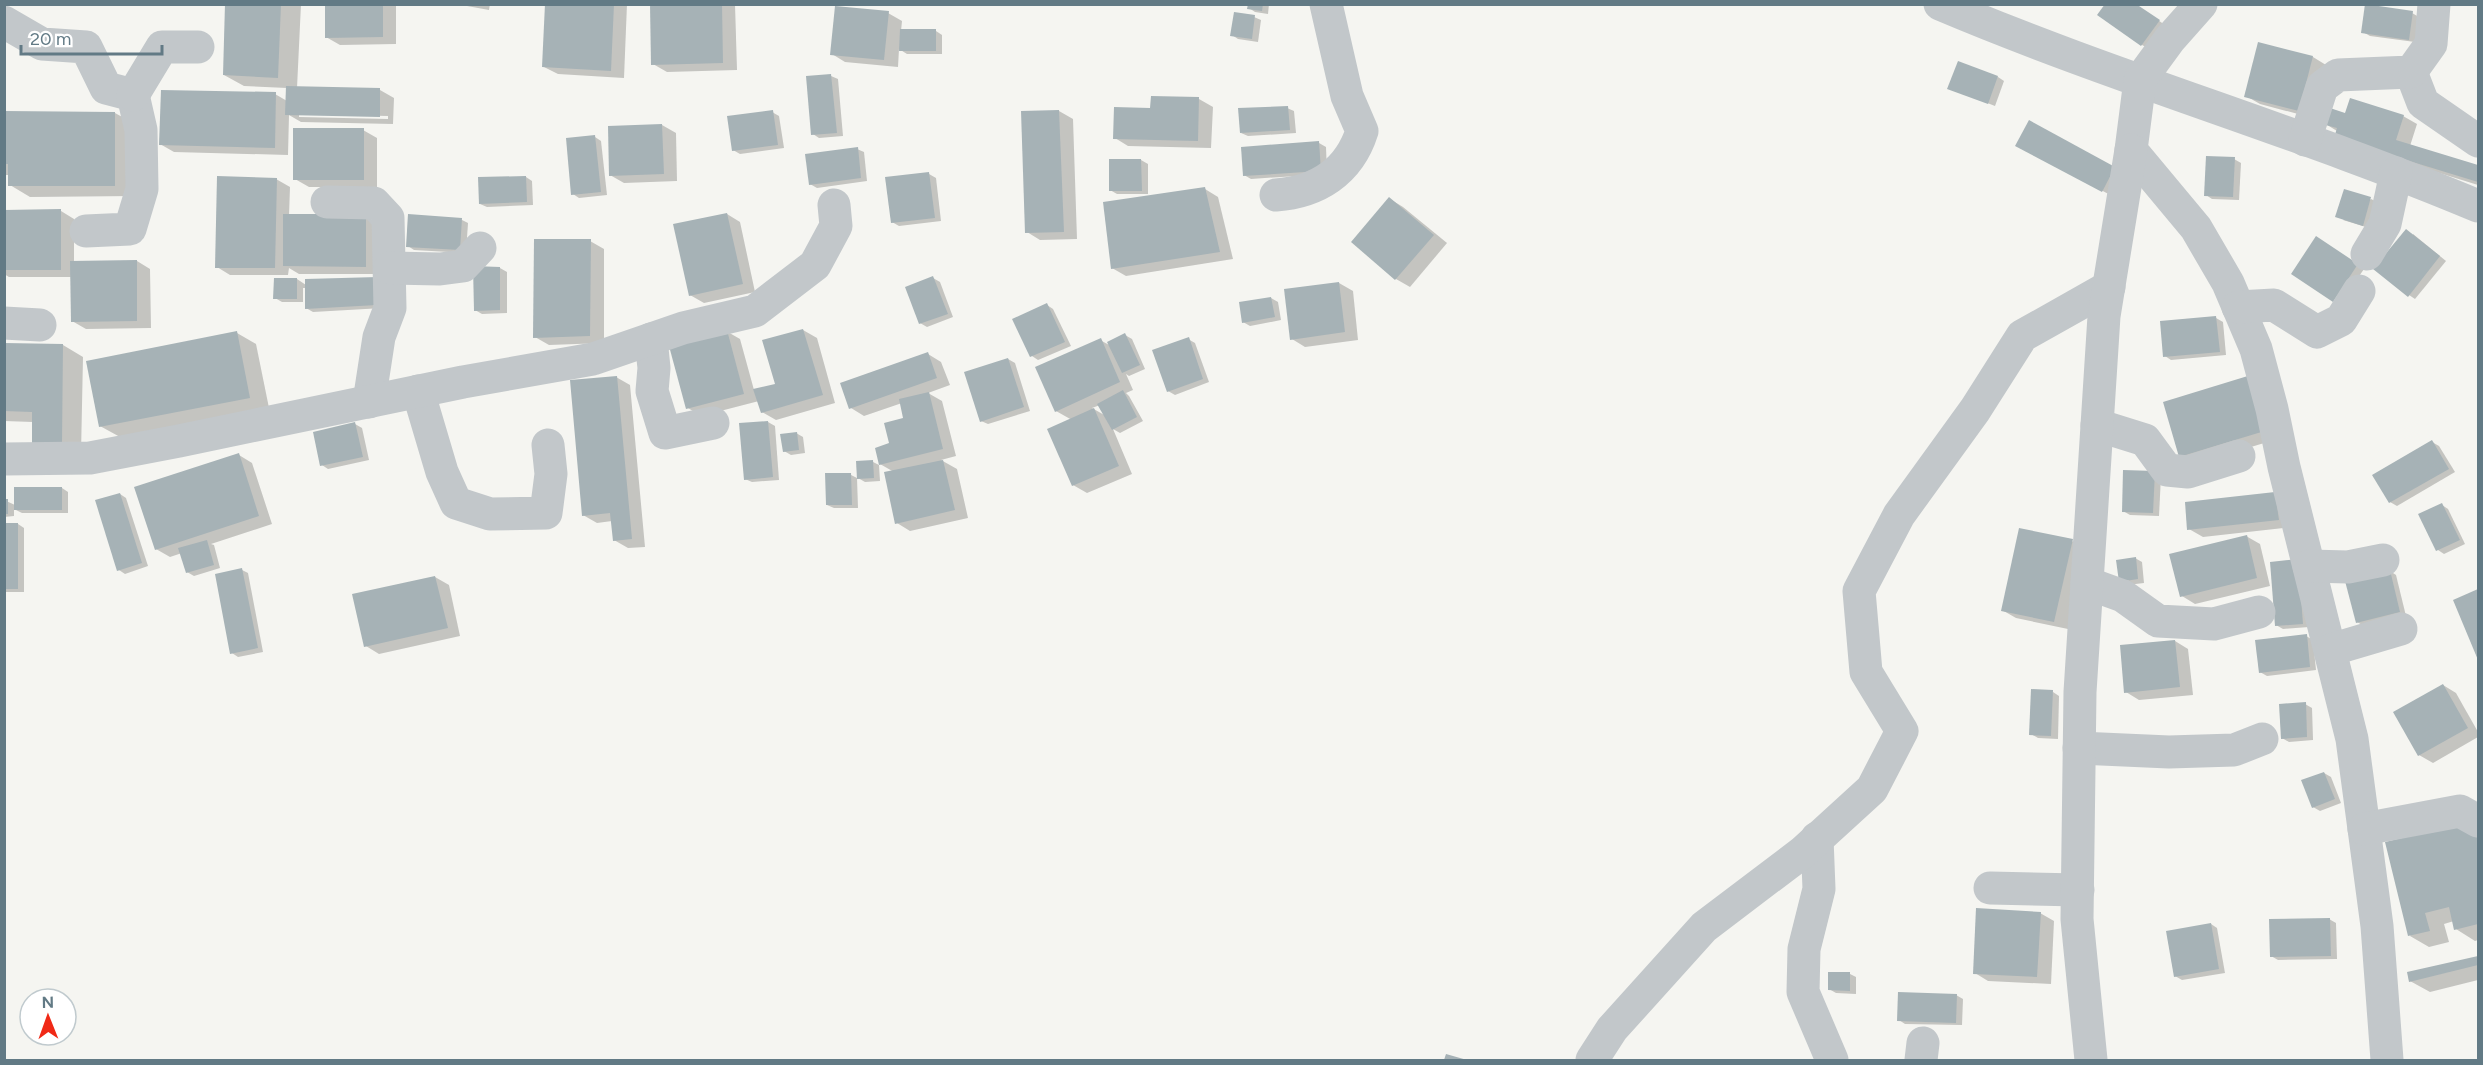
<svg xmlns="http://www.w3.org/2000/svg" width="2483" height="1065" viewBox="0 0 2483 1065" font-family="Figtree,sans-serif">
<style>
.shadow{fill:#0003;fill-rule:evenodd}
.building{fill:#a6b2b6}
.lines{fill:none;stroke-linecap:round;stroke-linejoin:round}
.minor{stroke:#c2c7ca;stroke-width:33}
</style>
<rect width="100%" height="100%" fill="#f5f5f1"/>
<!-- shadow -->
<g class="shadow">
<path d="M227 4H301L297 88 380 90 394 98 393 124 301 122 289 115 288 155 174 152 160 144 275 94 287 101V88L244 86 224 75ZM299 114 388 116V119L299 117Z"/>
<polygon points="327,4 396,4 396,44 340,45 326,37"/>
<polygon points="456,4 490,4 489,10"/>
<polygon points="547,4 627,4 624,78 558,74 544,67"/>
<polygon points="651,4 735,4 737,70 667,72 653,64"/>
<polygon points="943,4 1027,4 1027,5 946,6"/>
<polygon points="1249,4 1269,4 1268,14 1255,12 1249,8"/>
<polygon points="2135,4 2165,25 2148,48 2142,45"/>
<polygon points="888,13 902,21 901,31 936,31 942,35 942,54 907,54 899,49 898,67 845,62 832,54"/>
<polygon points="2412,13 2419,17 2415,42 2370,36 2363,32"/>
<polygon points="1254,17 1261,20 1258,42 1238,39 1232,35"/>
<polygon points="2260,44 2313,57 2326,65 2313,118 2260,104 2246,96"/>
<polygon points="831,76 838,79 843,136 819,138 813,134"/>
<polygon points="1998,77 2004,81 1995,106 1949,88"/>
<polygon points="1152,97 1199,99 1213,107 1211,148 1128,146 1115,138 1152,110"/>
<polygon points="1287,108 1294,111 1296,133 1248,136 1241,133"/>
<polygon points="1059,111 1073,119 1077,239 1040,240 1027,232"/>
<polygon points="772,112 779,116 784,148 740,154 733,150"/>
<polygon points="4,113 115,113 135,124 135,196 30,197 10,185 10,175 4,175"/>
<polygon points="2346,114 2403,116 2417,124 2410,146 2478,166 2478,185 2349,145 2337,131 2324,123"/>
<polygon points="662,125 676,133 677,181 624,183 610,175"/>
<polygon points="363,130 377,138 377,187 309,187 295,179"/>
<polygon points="595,137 601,141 607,195 579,198 573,194"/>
<polygon points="1319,143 1326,147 1327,174 1251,179 1244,175"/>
<polygon points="857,149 864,152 867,181 817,188 810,184"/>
<polygon points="2031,153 2114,169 2116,198"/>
<polygon points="2234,159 2241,163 2239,200 2212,199 2206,195"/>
<polygon points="1141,160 1148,164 1148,194 1117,194 1110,190"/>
<polygon points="929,174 936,178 941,221 899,226 892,222"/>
<polygon points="526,177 532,181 533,205 487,207 480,204"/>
<polygon points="276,179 290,187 289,216 366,216 379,224 379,274 299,274 289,268 288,275 230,275 217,267"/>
<polygon points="1205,189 1218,197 1233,259 1126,276 1112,268"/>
<polygon points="1390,199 1403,207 1447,243 1410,287 1396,279"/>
<polygon points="2371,199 2377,202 2369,228 2343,220"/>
<polygon points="4,211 61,211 74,219 74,262 137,261 150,269 151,328 86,329 72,321 71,277 9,277 4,274"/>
<polygon points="727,214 740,222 755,292 704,303 690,295"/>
<polygon points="462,220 468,223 466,253 414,250 408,246"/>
<polygon points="2413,234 2446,261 2415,299 2409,295"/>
<polygon points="2316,238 2364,269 2340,304"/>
<polygon points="590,241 604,249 604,343 549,345 535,337"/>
<polygon points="500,268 507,272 507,313 482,314 475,310"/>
<polygon points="933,278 940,282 953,317 927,327 920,323"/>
<polygon points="297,279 306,285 383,308 313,312 306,308 306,288 303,288 303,302 282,302 275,298"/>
<polygon points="1339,283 1353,291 1358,340 1305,347 1292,339"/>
<polygon points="1271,298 1278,302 1281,320 1250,326 1243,322"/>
<polygon points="1047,305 1053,309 1071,346 1038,360 1032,356"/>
<polygon points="2216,318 2223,322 2226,355 2171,360 2165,356"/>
<polygon points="803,330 817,338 835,403 776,420 762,412 759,401 701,416 688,408 726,331 740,339 754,390 776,385"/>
<polygon points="237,333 256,344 269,408 120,437 100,426"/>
<path d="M1125 335 1132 339 1145 369 1129 376 1126 374 1133 390 1126 393 1129 396 1143 421 1120 433 1113 429 1132 474 1087 493 1073 485 1072 420 1056 411 1100 340 1111 346ZM1100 405 1106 416 1092 408Z"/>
<polygon points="1188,339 1195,343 1209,382 1175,395 1168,391"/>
<polygon points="4,345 63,345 83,357 81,454 53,453 33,422 4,421"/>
<polygon points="928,354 941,362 950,385 928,393 942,401 956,456 941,460 957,469 968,518 910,531 897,523 894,472 880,464 905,419 902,403 864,416 851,408"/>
<polygon points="1008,359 1015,363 1030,411 988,424 981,421"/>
<polygon points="616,377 630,385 645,547 628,548 614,540 612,521 597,523 583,515"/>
<polygon points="2265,385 2281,438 2194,464 2181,456"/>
<polygon points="768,422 775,426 779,480 752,482 745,479"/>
<polygon points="355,424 362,428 369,460 328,469 322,465"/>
<polygon points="796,433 803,437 805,453 791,455 784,451"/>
<polygon points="2432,442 2439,446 2455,472 2397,506 2390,502"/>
<polygon points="239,455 252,463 272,524 211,544 214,545 220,568 194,576 187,572 182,553 170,557 156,549"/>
<polygon points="873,462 879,465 880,481 865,482 858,478"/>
<polygon points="2125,471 2161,476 2159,516 2130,515 2123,511"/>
<polygon points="851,475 857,478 858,508 834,508 827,505"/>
<polygon points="62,488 68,492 68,513 22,513 14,509 14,516 4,517 4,500 15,505"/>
<polygon points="2275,493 2292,527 2203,537 2189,529"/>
<polygon points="120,494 126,498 148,566 125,574 119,570"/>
<polygon points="2442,505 2448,509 2465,544 2444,554 2438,550"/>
<polygon points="4,524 18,524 24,528 24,592 4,592"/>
<polygon points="2246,536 2260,544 2270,586 2195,604 2182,596"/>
<polygon points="2073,541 2086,548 2068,629 2016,618 2002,610"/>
<polygon points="2135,558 2142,562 2144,583 2127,585"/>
<polygon points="2304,565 2309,627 2283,629 2276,625"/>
<polygon points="242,570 248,573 263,652 238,657 232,653"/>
<polygon points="2390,571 2396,575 2406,616 2364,626 2357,622"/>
<polygon points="435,577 449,585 460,636 379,654 366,646"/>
<polygon points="2478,591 2478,656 2455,601"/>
<polygon points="2306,636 2313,640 2316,670 2267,676 2260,672"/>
<polygon points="2175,641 2188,649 2193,695 2139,700 2126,692"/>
<polygon points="2443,685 2456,693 2478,732 2478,737 2433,763 2419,755"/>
<polygon points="2053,692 2059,696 2058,739 2038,738 2031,734"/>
<polygon points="2305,704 2312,708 2313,740 2289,742 2282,738"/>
<polygon points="2324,773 2331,777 2341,803 2320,811 2313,807"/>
<polygon points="2478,821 2478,940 2475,941 2456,929 2454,921 2444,924 2449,942 2429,947 2410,936"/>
<polygon points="2040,913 2054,921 2051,984 1988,981 1975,973"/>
<polygon points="2329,919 2336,923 2337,959 2278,960 2271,956"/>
<polygon points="2211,924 2217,928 2225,973 2182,980 2175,976"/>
<polygon points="2478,957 2478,980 2430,992 2410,981 2408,974"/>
<polygon points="1850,974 1856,977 1856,994 1836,993 1829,989"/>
<polygon points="1956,995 1963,999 1962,1025 1905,1024 1899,1020"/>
</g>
<!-- building -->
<g class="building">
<polygon points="225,4 281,4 278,78 223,75"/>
<polygon points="325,4 383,4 383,37 325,38"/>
<polygon points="545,4 614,4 611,71 542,67"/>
<polygon points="650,4 722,4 723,63 651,65"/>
<polygon points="1248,4 1263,4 1262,11 1247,9"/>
<polygon points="2105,4 2136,4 2160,20 2141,46 2097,15"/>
<polygon points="2365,4 2413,11 2409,40 2361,33"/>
<polygon points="835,6 889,11 884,60 830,55"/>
<polygon points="1234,12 1255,15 1252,39 1230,36"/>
<polygon points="900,29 936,29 936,51 899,51"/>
<polygon points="2258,42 2313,56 2299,111 2244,97"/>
<polygon points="1958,61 1998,76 1988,104 1947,89"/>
<polygon points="831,74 837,133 811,135 806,76"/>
<polygon points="286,86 380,88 380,117 285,115"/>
<polygon points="161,90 276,92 275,148 159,145"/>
<polygon points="1151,96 1199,97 1198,141 1113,139 1114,107 1150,108"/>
<polygon points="2350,98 2404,115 2396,140 2478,165 2478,182 2334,138 2337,128 2322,124 2327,107 2345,113"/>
<polygon points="1288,106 1290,130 1240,133 1238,108"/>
<polygon points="773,110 778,145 732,151 727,116"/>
<polygon points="1059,110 1064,232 1025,233 1021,111"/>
<polygon points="4,111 115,112 115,186 8,186 8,164 4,164"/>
<polygon points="2029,120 2115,167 2102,192 2015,146"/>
<polygon points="662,124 664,174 609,176 608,126"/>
<rect x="293" y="128" width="71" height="52"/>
<polygon points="595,135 601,192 571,195 566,138"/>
<polygon points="1319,141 1321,171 1243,176 1241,147"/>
<polygon points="858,147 861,178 809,185 805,154"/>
<polygon points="2206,156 2235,157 2233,197 2204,196"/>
<polygon points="1109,159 1141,159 1142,191 1109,191"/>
<polygon points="929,172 935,218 891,223 885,177"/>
<polygon points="217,176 277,178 275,268 215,268"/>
<polygon points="526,176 527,202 479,204 478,177"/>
<polygon points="1205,187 1220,252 1111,269 1103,202"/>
<polygon points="2344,189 2371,197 2363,226 2335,217"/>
<polygon points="1389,197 1434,235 1395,280 1351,242"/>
<polygon points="61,209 61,270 4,270 4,210"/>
<polygon points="727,213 743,284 689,296 673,224"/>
<polygon points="283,214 366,214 366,267 283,266"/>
<polygon points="408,214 462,218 460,250 406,247"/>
<polygon points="2406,229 2440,256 2408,297 2373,269"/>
<polygon points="2316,236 2358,264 2333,302 2291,274"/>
<polygon points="534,239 591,239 590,336 533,338"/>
<polygon points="137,260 137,321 71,322 70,261"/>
<polygon points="473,266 500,267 500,310 474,311"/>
<polygon points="933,276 948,314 919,324 905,287"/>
<polygon points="378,277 377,305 305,309 305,279"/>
<polygon points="274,278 297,278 297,299 273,299"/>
<polygon points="1339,282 1345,332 1290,340 1284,289"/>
<polygon points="1271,297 1275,317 1242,323 1239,302"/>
<polygon points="1047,303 1065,342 1030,357 1012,319"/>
<polygon points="2216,316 2220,352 2163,357 2160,321"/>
<polygon points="803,329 823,395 761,413 753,389 775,384 762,340"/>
<polygon points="727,330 744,394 686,409 669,346"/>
<polygon points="237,331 250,398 99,427 86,361"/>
<polygon points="1125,333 1140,365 1122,373 1107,342"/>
<polygon points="1189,337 1203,379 1167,392 1152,350"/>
<polygon points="1101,338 1120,382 1055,412 1035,367"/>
<polygon points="4,343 63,344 62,443 32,443 32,412 4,411"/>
<polygon points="928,352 937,378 849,409 840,383"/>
<polygon points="1008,358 1024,407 980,422 964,372"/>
<polygon points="2251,375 2268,430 2179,457 2163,402"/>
<polygon points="617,376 632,539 613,541 610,513 582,516 570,380"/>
<polygon points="1123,390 1137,417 1112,430 1097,404"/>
<polygon points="929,392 943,449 879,465 875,448 889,443 884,423 903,418 899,399"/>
<polygon points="1094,408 1119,466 1072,486 1047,429"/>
<polygon points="768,421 773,477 744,480 739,423"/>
<polygon points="355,422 363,457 320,466 313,432"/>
<polygon points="797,432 799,450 783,452 780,434"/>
<polygon points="2432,440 2449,469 2389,503 2372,475"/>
<polygon points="239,453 259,516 155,550 134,487"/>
<polygon points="873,460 874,478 857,479 856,461"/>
<polygon points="943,460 955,510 895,524 884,472"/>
<polygon points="2123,470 2155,471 2153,513 2122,512"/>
<polygon points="825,473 851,473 852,505 826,505"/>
<rect x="14" y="487" width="48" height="23"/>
<polygon points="2275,492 2279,520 2187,530 2185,502"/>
<polygon points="120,493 142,563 117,571 95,500"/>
<rect x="4" y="499" width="4" height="15"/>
<polygon points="2442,503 2460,540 2436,551 2418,514"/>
<rect x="4" y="523" width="14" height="66"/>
<polygon points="2019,528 2073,539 2054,622 2001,611"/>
<polygon points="2247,535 2257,578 2180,597 2169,554"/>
<polygon points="207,540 214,565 186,573 178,548"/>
<polygon points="2136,557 2138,579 2119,582 2116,560"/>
<polygon points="2298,559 2303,624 2275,626 2270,562"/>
<polygon points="242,568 258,648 230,654 215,574"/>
<polygon points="2390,570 2400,612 2356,623 2345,581"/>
<polygon points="435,576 448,628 364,647 352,594"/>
<polygon points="2478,589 2478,660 2453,600"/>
<polygon points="2307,634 2310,667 2259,673 2255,640"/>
<polygon points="2175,640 2180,687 2124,693 2120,645"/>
<polygon points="2443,684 2468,728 2418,756 2393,712"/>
<polygon points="2031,689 2053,690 2051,736 2029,735"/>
<polygon points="2306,702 2307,737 2281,739 2279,704"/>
<polygon points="2324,772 2335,799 2312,808 2301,780"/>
<polygon points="2478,820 2478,924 2454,930 2449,907 2425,913 2430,931 2408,936 2385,842"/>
<polygon points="1976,908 2041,912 2037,977 1973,974"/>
<polygon points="2330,918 2331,956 2270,957 2269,919"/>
<polygon points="2211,923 2219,969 2174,977 2166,931"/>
<polygon points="2478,956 2478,965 2409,982 2407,972"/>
<polygon points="1828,972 1850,972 1850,991 1828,990"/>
<polygon points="1898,992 1957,994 1956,1023 1897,1021"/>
<polygon points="1446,1054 1467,1060 1444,1060"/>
</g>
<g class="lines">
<!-- minor -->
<g class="minor">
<path d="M1940 4C2117 79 2302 132 2478 206"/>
<polyline points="2201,4 2170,39 2140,80 2131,150 2196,228 2228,283 2256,349 2272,409 2284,467 2352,739 2377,926 2387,1060"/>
<polyline points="4,22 42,44 86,47 106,88 133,95 141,130 142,189 130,229 86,231"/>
<polyline points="2411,72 2423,103 2478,141"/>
<polyline points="133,95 162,47 198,47"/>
<polyline points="2305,140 2322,87 2338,75 2411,72 2431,44 2434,4"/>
<path d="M1276 195C1317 192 1349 172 1362 131L1347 96 1326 4"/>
<polyline points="327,202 374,203 388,218 390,308 379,337 369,402"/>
<polyline points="2367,254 2385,224 2396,173"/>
<polyline points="390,268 440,269 463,266 480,248"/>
<polyline points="2238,307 2274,305 2317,332 2341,320 2359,291"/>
<polyline points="4,323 40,325"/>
<polyline points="651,339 654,368 652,391 665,433 713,423"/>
<polyline points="418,391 442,472 456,503 490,514 546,513 551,474 548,445"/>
<polyline points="2097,425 2145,440 2167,470 2188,472 2239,456"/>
<polyline points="4,459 90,458 179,441 463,382 593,359 683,328 755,311 815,265 836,226 834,205"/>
<polyline points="2309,566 2348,567 2383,560"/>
<polyline points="2087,583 2123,596 2158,621 2214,624 2259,612"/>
<polyline points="2330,650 2401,629"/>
<polyline points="2079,748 2169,752 2234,750 2262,739"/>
<polyline points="2364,829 2460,811 2478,821"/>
<polyline points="1817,838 1819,889 1804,949 1803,992 1832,1060"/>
<polyline points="1990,888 2078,890"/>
<polyline points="1592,1060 1612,1029 1704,927 1803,852 1872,789 1902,731 1866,672 1859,591 1899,515 1975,410 2022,336 2109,287"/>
<polyline points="1921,1060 1923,1043"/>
<polyline points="2091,1060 2077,919 2080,692 2104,316 2131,150"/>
</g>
</g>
<!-- border -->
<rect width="2483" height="1065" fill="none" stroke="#627a85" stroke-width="12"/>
<!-- north arrow -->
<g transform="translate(48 1017) rotate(359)"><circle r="28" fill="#ffffff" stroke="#c0cace" stroke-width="1.5"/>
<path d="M0-4.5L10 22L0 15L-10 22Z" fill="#f02916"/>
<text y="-9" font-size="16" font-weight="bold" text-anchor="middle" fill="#627a85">N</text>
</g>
<!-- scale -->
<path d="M21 45v9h141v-9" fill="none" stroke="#627a85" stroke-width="3"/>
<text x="30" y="45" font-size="18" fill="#627a85" stroke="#ffffff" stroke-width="4.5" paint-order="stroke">20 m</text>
</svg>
